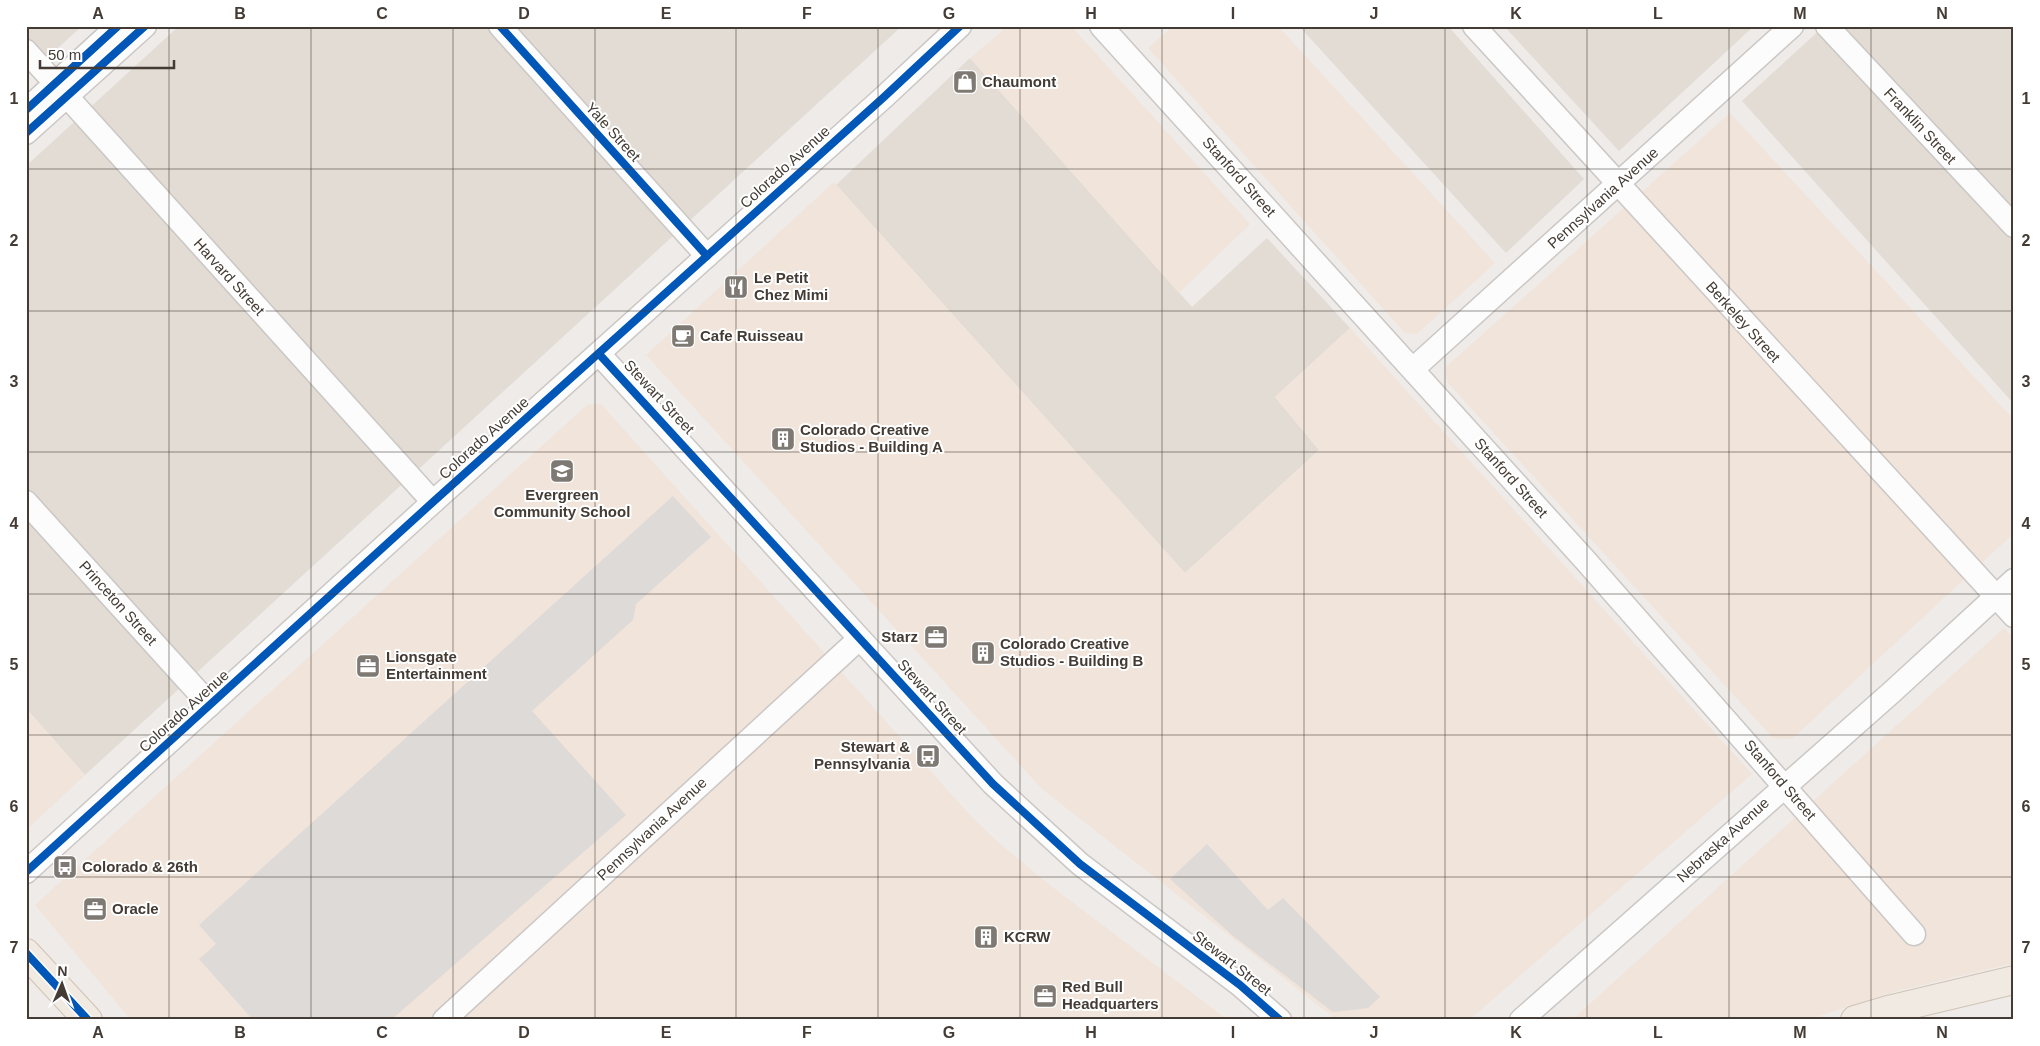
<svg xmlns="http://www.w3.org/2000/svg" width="2040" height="1046" viewBox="0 0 2040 1046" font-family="Arial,sans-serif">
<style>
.residential{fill:#e2dcd5}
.commercial{fill:#f1e4da}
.parking{fill:#dddad7}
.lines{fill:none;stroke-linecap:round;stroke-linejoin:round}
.minor-casing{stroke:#cbc7c4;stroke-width:25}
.major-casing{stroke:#d0c3b5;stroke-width:30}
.minor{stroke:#fcfcfc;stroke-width:22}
.major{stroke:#f0eae3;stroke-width:28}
.cycleway-casing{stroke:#fff;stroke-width:11}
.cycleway{stroke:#0057b8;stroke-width:8}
.grid{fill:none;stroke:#433b34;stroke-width:1;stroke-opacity:0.55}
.labels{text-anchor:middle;stroke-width:4;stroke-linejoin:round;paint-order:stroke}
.poi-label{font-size:15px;font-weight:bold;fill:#433b34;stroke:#fff;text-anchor:start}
.street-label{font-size:15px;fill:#433b34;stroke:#fff}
.neatline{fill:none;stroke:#433b34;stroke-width:2}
.grid-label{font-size:16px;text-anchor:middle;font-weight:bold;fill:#433b34}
</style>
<rect width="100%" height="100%" fill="#eeebe8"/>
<!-- residential -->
<g class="residential">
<polygon points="26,26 82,26 26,77"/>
<polygon points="179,26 902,26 85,775 26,708 26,166"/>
<polygon points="1299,26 1448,26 1584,179 1506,253"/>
<polygon points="1504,26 1754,26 1619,151"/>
<polygon points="1824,26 2014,26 2014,404 1742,101"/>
<polygon points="970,58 1192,307 1267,238 1350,328 1275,397 1319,450 1185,573 836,185"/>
</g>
<!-- commercial -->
<g class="commercial">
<polygon points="1008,26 1071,26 1250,224 1179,293 970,58"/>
<polygon points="1173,26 1278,26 1495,263 1417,334 1405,333 1148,48"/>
<polygon points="1730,113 2014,420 2014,533 1792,739 1773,738 1448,383 1446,374 1447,366"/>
<polygon points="834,182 1185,573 1319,450 1275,397 1350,328 1752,774 1469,1020 1337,1020 1042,789 646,355"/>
<polygon points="601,404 969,814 999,843 1051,886 1228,1020 131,1020 35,905 587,405"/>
<polygon points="2004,628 2014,639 2014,963 1897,991 1806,1020 1572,1020"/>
<polygon points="26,708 85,775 26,830"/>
</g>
<!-- parking -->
<g class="parking">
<polygon points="673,496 711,537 636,604 633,620 532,711 626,815 391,1020 253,1020 199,959 216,944 199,925"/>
<polygon points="1207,844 1268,910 1283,898 1380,997 1368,1008 1333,1012 1233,936 1170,879"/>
</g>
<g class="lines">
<defs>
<g id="minor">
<polyline points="500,26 707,256"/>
<polyline points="1101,26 1585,560 1914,934"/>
<polyline points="1474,26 2014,616"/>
<polyline points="1827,26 2014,226"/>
<polyline points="26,51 433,502"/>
<polyline points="26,110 118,26"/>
<polyline points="26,133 145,26"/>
<polyline points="599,354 993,784 1080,864 1240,985 1280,1020"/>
<polyline points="1413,369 1792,26"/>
<polyline points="26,502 210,705"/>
<polyline points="26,872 433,502 884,97 960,26"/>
<polyline points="444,1020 859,639"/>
<polyline points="1521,1020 1892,692 2014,580"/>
</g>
<g id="major">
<polyline points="26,953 88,1020"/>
<polyline points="1855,1020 1892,1009 2014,980"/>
</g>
</defs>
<!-- minor casing -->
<use href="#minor" class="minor-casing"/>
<!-- major casing -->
<use href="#major" class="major-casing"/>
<!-- minor -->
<use href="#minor" class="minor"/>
<!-- major -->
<use href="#major" class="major"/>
<defs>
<g id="cycleway">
<polyline points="500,26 707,256"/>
<polyline points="26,110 118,26"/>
<polyline points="26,133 145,26"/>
<polyline points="599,354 993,784 1080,864 1240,985 1280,1020"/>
<polyline points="26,872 433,502 884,97 960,26"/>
<polyline points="26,953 88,1020"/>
</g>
</defs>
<!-- cycleway casing -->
<use href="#cycleway" class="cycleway-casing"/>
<!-- cycleway -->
<use href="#cycleway" class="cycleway"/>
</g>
<!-- grid -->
<path class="grid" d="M169 26V1020M311 26V1020M453 26V1020M595 26V1020M736 26V1020M878 26V1020M1020 26V1020M1162 26V1020M1304 26V1020M1445 26V1020M1587 26V1020M1729 26V1020M1871 26V1020M26 169H2014M26 311H2014M26 452H2014M26 594H2014M26 735H2014M26 877H2014"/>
<!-- icons -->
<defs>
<symbol id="shop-square" viewBox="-11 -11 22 22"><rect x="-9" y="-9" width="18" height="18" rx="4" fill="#7f7973" stroke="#fff"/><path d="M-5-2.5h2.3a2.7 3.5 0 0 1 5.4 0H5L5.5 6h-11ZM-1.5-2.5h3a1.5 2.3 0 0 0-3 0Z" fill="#fff"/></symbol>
<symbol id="restaurant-square" viewBox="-11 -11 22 22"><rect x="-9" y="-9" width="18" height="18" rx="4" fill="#7f7973" stroke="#fff"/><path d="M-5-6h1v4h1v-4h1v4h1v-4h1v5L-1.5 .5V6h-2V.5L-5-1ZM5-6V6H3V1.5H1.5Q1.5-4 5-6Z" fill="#fff"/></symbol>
<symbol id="cafe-square" viewBox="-11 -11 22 22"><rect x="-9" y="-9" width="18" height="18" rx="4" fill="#7f7973" stroke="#fff"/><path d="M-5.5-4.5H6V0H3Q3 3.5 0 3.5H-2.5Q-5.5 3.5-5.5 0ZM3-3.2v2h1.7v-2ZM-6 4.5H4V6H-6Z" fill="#fff"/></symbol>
<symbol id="building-square" viewBox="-11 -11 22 22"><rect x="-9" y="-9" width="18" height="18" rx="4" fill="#7f7973" stroke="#fff"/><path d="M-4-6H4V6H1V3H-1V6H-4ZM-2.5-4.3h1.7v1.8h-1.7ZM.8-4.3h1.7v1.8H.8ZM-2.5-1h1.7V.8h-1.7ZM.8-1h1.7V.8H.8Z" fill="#fff"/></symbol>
<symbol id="school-square" viewBox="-11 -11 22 22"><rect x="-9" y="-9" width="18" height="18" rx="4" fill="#7f7973" stroke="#fff"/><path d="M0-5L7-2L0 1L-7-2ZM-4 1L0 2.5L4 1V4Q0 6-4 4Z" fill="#fff"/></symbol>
<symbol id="office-square" viewBox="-11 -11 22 22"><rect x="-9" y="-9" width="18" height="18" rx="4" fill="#7f7973" stroke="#fff"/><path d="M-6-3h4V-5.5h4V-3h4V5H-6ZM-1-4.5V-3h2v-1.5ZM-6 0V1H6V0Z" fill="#fff"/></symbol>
<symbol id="bus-square" viewBox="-11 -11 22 22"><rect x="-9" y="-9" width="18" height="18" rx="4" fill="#7f7973" stroke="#fff"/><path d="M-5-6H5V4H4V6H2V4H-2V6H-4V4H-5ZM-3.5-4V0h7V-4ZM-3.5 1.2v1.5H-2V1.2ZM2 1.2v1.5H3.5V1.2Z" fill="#fff"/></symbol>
</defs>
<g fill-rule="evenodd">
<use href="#shop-square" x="951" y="68" width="28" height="28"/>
<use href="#restaurant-square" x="722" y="273" width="28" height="28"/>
<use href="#cafe-square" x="669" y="322" width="28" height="28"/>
<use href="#building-square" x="769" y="425" width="28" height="28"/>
<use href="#school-square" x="548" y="457" width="28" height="28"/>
<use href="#office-square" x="922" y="623" width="28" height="28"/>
<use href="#building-square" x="969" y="639" width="28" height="28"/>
<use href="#office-square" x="354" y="652" width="28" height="28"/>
<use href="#bus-square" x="914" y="742" width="28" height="28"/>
<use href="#bus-square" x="51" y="853" width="28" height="28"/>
<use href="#office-square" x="81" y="895" width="28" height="28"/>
<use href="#building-square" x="972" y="923" width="28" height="28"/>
<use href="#office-square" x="1031" y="982" width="28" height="28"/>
</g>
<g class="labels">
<!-- poi labels -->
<g class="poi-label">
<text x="982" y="87">Chaumont</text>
<text x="754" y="283">Le Petit<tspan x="754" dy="17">Chez Mimi</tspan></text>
<text x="700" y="341">Cafe Ruisseau</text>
<text x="800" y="435">Colorado Creative<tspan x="800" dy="17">Studios - Building A</tspan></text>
<text x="562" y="500" text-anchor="middle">Evergreen<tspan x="562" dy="17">Community School</tspan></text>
<text x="918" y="642" text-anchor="end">Starz</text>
<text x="1000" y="649">Colorado Creative<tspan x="1000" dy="17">Studios - Building B</tspan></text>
<text x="386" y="662">Lionsgate<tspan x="386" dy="17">Entertainment</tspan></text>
<text x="910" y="752" text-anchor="end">Stewart &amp;<tspan x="910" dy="17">Pennsylvania</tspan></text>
<text x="82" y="872">Colorado &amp; 26th</text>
<text x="112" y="914">Oracle</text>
<text x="1004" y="942">KCRW</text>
<text x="1062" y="992">Red Bull<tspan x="1062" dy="17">Headquarters</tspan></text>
</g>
<!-- street labels -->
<g class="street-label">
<text transform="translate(1920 126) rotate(47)" y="5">Franklin Street</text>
<text transform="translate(613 132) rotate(48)" y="5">Yale Street</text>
<text transform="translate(785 167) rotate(-42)" y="5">Colorado Avenue</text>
<text transform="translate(1239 177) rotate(48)" y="5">Stanford Street</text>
<text transform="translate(1603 198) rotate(-42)" y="5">Pennsylvania Avenue</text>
<text transform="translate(229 277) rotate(48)" y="5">Harvard Street</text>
<text transform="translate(1743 322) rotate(48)" y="5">Berkeley Street</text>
<text transform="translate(659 397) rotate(47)" y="5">Stewart Street</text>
<text transform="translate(484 438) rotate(-42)" y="5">Colorado Avenue</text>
<text transform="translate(1511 478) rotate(48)" y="5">Stanford Street</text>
<text transform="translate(118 603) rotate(48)" y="5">Princeton Street</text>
<text transform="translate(932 697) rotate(48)" y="5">Stewart Street</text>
<text transform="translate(184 711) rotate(-42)" y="5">Colorado Avenue</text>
<text transform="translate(1780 780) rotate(49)" y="5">Stanford Street</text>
<text transform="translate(652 829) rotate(-43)" y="5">Pennsylvania Avenue</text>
<text transform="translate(1723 840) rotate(-42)" y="5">Nebraska Avenue</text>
<text transform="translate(1232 963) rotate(38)" y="5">Stewart Street</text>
</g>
</g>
<!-- border -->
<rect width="2040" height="1046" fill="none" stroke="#ffffff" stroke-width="55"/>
<!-- north arrow -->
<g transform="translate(62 984) rotate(2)" stroke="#ffffff" stroke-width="4" paint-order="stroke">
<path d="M0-4L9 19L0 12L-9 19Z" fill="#433b34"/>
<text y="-8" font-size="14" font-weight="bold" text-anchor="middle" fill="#433b34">N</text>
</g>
<!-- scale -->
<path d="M40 60v8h134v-8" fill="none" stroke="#433b34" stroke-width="2.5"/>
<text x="48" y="60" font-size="15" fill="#433b34" stroke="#ffffff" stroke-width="4" paint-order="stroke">50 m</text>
<rect x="28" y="28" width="1984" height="990" class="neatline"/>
<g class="grid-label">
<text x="98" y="19">A</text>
<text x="240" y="19">B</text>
<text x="382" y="19">C</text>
<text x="524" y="19">D</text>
<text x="666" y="19">E</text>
<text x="807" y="19">F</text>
<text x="949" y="19">G</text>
<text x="1091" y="19">H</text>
<text x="1233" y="19">I</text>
<text x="1374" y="19">J</text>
<text x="1516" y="19">K</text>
<text x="1658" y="19">L</text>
<text x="1800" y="19">M</text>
<text x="1942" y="19">N</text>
<text x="14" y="104">1</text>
<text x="2026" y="104">1</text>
<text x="14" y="246">2</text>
<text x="2026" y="246">2</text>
<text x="14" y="387">3</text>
<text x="2026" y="387">3</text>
<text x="14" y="529">4</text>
<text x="2026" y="529">4</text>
<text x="14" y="670">5</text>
<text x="2026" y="670">5</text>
<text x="14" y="812">6</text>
<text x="2026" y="812">6</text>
<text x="14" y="953">7</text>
<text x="2026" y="953">7</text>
<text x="98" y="1038">A</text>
<text x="240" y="1038">B</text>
<text x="382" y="1038">C</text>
<text x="524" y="1038">D</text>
<text x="666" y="1038">E</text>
<text x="807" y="1038">F</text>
<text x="949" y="1038">G</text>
<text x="1091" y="1038">H</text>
<text x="1233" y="1038">I</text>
<text x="1374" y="1038">J</text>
<text x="1516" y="1038">K</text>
<text x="1658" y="1038">L</text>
<text x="1800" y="1038">M</text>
<text x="1942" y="1038">N</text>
</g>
</svg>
